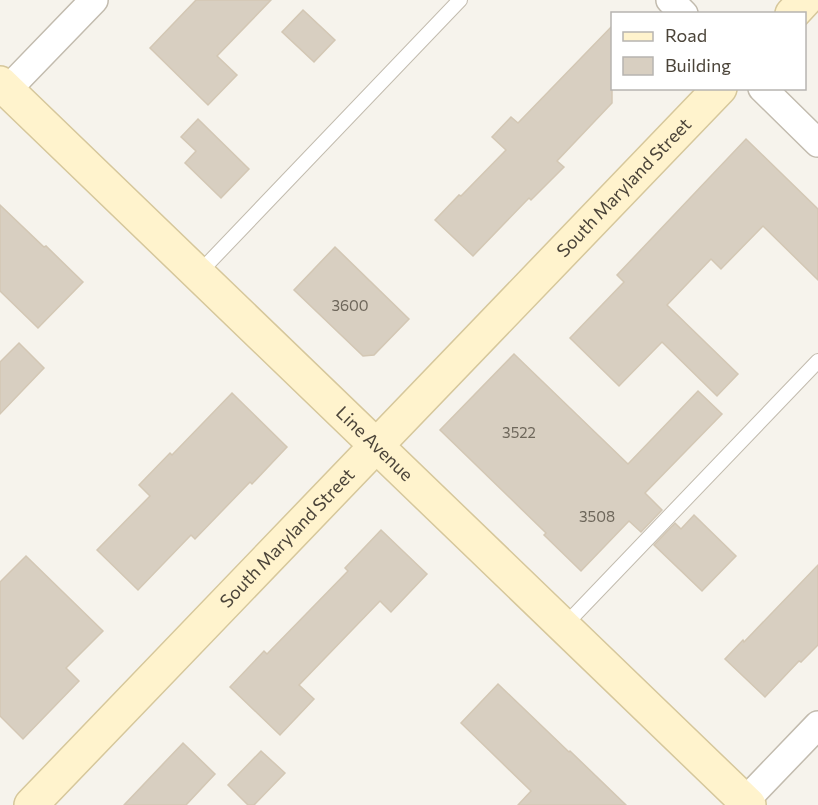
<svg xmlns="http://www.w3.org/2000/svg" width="818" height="805" viewBox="0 0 818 805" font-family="Commissioner,sans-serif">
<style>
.building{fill:#d8cfc1;stroke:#d3c7b4;stroke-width:1.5}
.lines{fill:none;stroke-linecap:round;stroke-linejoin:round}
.lane-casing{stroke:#c2bbae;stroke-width:16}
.street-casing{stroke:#c2bbae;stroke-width:30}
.secondary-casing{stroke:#d6c79b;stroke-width:36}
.lane{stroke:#fff;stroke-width:14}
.street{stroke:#fff;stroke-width:27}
.secondary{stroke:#fff3cd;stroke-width:33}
.labels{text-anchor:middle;stroke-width:4.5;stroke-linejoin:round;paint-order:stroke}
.number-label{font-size:15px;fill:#6e675b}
.street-label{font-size:18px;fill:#4b4439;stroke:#fff}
</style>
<rect width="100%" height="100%" fill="#f6f3ec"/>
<!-- building -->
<g class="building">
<polygon points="196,0 271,0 217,56 237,75 208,105 150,48"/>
<polygon points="303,10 335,40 314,62 282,32"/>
<polygon points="612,26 612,103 557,161 564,167 531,200 529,198 473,256 435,220 459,195 461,196 506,150 492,137 511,117 518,123"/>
<polygon points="198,119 249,169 221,198 185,163 196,151 181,137"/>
<polygon points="746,139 818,209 818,280 763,226 721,269 711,259 667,305 738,374 717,396 662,342 619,386 570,338 624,282 617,275"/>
<polygon points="0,205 44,247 46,246 83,282 38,328 0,291"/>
<polygon points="335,247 409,319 374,355 363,356 294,290"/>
<polygon points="19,343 44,368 0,414 0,362"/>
<polygon points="514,354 628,464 698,391 722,414 645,493 662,510 641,532 629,521 581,571 544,535 546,533 440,430"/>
<polygon points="232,393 287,447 252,484 250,482 195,539 191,535 138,590 97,550 150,496 139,485 170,453 172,455"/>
<polygon points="694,515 736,556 702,591 654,545 675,523 681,529"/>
<polygon points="381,530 427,574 391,612 380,601 299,685 314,699 280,735 230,687 264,651 267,654 348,571 345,568"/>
<polygon points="26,556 103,631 66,668 79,681 23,739 0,716 0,582"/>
<polygon points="818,565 818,645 801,662 799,661 765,697 725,659 743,640 744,642"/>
<polygon points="498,684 569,752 570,751 626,805 518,805 531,791 461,723"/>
<polygon points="183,743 215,774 186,805 124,805"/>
<polygon points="261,751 285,773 254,805 248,805 228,785"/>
</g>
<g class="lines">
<defs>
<g id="lane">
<polyline points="198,274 460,0"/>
<polyline points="564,626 818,361"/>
</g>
<g id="street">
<polyline points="670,0 684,14"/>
<polyline points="762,88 818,143"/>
<polyline points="7,90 94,0"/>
<polyline points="745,801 818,725"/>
</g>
<g id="secondary">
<polyline points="792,14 805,0"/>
<path id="s1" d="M0 83 749 805"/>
<path id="s2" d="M31 805 720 88"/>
</g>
</defs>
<!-- lane casing -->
<use href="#lane" class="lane-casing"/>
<!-- street casing -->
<use href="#street" class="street-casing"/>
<!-- secondary casing -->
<use href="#secondary" class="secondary-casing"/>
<!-- lane -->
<use href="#lane" class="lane"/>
<!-- street -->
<use href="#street" class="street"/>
<!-- secondary -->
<use href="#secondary" class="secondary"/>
</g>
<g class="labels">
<!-- number labels -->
<g class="number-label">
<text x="350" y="311">3600</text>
<text x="519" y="438">3522</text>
<text x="597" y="522">3508</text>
</g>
<!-- street labels -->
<g class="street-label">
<text dy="6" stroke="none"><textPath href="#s2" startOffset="856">South Maryland Street</textPath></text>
<text dy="6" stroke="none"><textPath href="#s1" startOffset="520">Line Avenue</textPath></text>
<text dy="6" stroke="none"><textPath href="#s2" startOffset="370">South Maryland Street</textPath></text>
</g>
</g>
<!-- legend -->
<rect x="611" y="12" width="195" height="78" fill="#ffffff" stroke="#b7b4b0" stroke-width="1.5"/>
<rect x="623" y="32" width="30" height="9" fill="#fff3cd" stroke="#b7b4b0" stroke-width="1.5"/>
<text x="665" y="42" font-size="18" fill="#4b4439">Road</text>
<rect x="623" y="57" width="30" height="18" fill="#d8cfc1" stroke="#b7b4b0" stroke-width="1.5"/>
<text x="665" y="72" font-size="18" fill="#4b4439">Building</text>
</svg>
